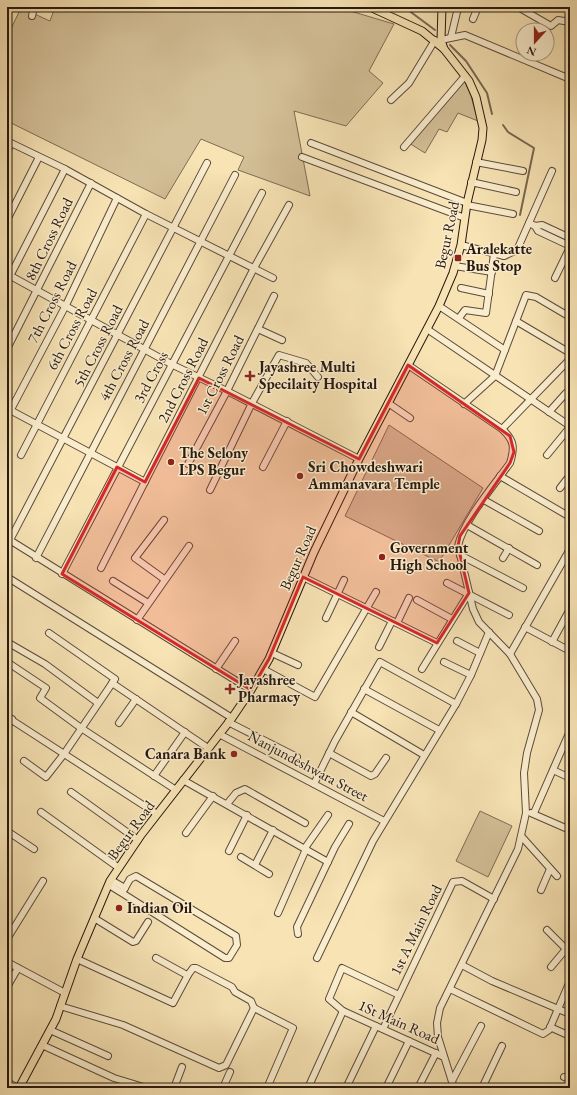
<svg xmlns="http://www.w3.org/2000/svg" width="577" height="1095" viewBox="0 0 577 1095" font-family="'EB Garamond',serif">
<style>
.green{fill:#d4c098;stroke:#7e6c54}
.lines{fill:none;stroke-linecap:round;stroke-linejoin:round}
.stream{stroke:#796851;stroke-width:2}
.minor-casing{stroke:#5b4b39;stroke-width:8}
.major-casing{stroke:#271810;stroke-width:9}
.minor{stroke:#faedce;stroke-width:6}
.major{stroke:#f7e3b4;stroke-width:7}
.marked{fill:#d62828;fill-opacity:0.2;stroke:#d62828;stroke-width:3;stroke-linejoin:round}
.poi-dot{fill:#8f2418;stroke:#faedce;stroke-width:1.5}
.labels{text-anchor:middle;stroke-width:3;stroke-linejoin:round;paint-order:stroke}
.street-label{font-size:15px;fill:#271810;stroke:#faedce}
.poi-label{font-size:15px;font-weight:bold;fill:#271810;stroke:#faedce;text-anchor:start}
</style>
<rect width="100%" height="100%" fill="#f7e3b4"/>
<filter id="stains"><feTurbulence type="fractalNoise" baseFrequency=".005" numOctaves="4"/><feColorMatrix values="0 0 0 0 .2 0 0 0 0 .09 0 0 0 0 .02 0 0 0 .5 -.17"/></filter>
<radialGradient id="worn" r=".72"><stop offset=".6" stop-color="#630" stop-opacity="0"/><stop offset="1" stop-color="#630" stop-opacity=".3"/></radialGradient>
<!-- green -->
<g class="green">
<polygon points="55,7 337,7 394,24 369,71 383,83 346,126 294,111 310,196 238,170 244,157 201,139 165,199 7,121 7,37 21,8 50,21"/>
<polygon points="464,80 471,96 478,121 458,113 447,132 439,129 425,153 409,143"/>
<polygon points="389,425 483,488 439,562 345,516"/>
<polygon points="480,811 512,826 488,877 456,861"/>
</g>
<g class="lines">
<!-- stream -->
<g class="stream">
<polyline points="404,7 435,30"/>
<polyline points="450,45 466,61 487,93 492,114"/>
<polyline points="503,125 508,132 534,148 520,215"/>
</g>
<defs>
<g id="minor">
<polyline points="518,7 551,26 558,20 570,22"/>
<polyline points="32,16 34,7"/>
<polyline points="473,19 478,7"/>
<polyline points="451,37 457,12"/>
<polyline points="441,40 465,35 570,79"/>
<polyline points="391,100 409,83 435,40"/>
<polyline points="311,143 467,203"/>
<polyline points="404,147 465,76"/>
<polyline points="7,152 11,143 65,169 146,214 273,278"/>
<polyline points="302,157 465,218"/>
<polyline points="476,162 523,171"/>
<polyline points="471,182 516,192"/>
<polyline points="467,205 513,214"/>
<polyline points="7,220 39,157"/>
<polyline points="529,223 535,226 542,225 570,238"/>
<polyline points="535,226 538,231 570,246"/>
<polyline points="461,245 504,256 517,250 552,171"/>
<polyline points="455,266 492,272"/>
<polyline points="7,274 173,365 227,391 359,459"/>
<polyline points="555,278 570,247"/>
<polyline points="7,282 65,169"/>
<polyline points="461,288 489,294"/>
<polyline points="439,306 505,350"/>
<polyline points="459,318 465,310 486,313 494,254"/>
<polyline points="516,321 570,353"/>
<polyline points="258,329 282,340"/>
<polyline points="427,329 570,426"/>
<polyline points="7,349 91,183"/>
<path d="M408 365 502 429C514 440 515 447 510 463 495 484 463 521 458 546L473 609 479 622 510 654 537 699 539 710 527 753 524 773 526 813 518 849 440 1008 437 1023 438 1037 454 1088"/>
<polyline points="388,403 410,418"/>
<polyline points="464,404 495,376 526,295 536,297 570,317"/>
<polyline points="8,409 145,482"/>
<polyline points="549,412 566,393"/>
<polyline points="7,417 66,305 117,198"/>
<polyline points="502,429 570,359"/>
<polyline points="21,455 146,214"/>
<polyline points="547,455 570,427"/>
<polyline points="188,464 227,391 274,296"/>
<polyline points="263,467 287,421"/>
<polyline points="500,476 570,517"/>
<polyline points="560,488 570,475"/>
<polyline points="210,490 252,403 279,355 306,363 318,377"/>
<polyline points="484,500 539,531"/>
<polyline points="164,520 135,558 164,579"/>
<polyline points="467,525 537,565"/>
<polyline points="8,539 251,690"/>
<polyline points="10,540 207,163"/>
<polyline points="460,555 523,588"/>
<polyline points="36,558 235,175"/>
<polyline points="503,558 509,548"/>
<polyline points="101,568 254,268 289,205"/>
<polyline points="62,574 262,193"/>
<polyline points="7,577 232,718"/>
<polyline points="303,577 437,643"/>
<polyline points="113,581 148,603"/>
<polyline points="447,583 509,615"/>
<polyline points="417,600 452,619"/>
<polyline points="326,618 344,580"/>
<polyline points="137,620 189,546"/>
<polyline points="397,623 409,598"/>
<polyline points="525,627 570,651"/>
<polyline points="457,641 480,653"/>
<polyline points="7,642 45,664 98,703"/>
<polyline points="552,642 570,609"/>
<polyline points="379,647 392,621"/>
<polyline points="272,653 298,665"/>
<polyline points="510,654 570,549"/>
<polyline points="7,662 46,688 40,698 81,728 176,790"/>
<polyline points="444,662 471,675"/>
<polyline points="216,669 235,641"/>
<polyline points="263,669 315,697 376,592"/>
<polyline points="422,669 469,593"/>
<polyline points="112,683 208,748"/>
<polyline points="364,689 439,730"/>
<polyline points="351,712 424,755"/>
<polyline points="7,717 157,814"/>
<polyline points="228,722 297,757"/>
<polyline points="119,723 136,699"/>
<polyline points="7,727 12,719"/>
<polyline points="219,734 384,821"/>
<polyline points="329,753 371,776 375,774 386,758"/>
<polyline points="24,761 46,777 64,754 115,679 49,633"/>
<polyline points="553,770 570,778"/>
<polyline points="154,776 185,732"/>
<polyline points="183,780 328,862"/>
<polyline points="314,784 335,741 380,662 456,704"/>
<polyline points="71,792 138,840"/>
<polyline points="227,804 236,793 245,789 305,823"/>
<polyline points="41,812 119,868"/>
<polyline points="531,813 570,830"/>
<polyline points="534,813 570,731"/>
<polyline points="7,831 34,849"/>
<polyline points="186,833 213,796"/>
<polyline points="522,837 557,876"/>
<polyline points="305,848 328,815"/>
<polyline points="229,851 247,815"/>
<polyline points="241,857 269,874"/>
<polyline points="255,865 273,830"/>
<polyline points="111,880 125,888"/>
<polyline points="109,885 122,893 225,958 229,958 237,945 236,936 136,876 130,879 122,893"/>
<polyline points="541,890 550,869"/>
<polyline points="278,913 306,849"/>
<polyline points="94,918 133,942 136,941 148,922"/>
<polyline points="547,930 570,953"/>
<polyline points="298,934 297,927 335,847 349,824"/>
<polyline points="7,939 43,881"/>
<polyline points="156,958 185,974 188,975 193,968 196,968 232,987 235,992 251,1001 254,1008 293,1028 267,1088"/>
<polyline points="317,958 373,841 456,704 471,675 489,632"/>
<polyline points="77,959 173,1003 188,975"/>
<polyline points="7,962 65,993"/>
<polyline points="462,965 492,981 570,1014"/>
<polyline points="551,967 566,949"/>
<polyline points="7,987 18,968"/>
<polyline points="450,989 543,1034 549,1030 570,981"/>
<polyline points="399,995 342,968 329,999 343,1011 444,1057"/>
<polyline points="60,1006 123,1025 219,1068 226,1065 254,1008"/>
<polyline points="550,1027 570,1036"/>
<polyline points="383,1029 453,882 462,881 494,899"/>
<polyline points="50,1030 108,1056"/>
<polyline points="42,1045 114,1078 147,1088"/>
<polyline points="564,1077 570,1079"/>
<polyline points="452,1081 481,1026"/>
<polyline points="7,1082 18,1088"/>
<polyline points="174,1088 182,1067"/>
<polyline points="223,1088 230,1072"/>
<polyline points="308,1088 343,1011"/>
<polyline points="346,1088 376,1026"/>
<polyline points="386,1088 409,1041"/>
<polyline points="418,1088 436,1053"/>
<polyline points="482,1088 502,1046"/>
</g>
<g id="major">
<polyline points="370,7 422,31 444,49"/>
<polyline points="19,1088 56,1019 77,959 110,881 141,835 232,718 251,690 269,659 314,552 359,459 439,306 453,273 461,245 467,203 482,140 483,128 476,97 469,81 444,49 441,40 442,7"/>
</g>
</defs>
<!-- minor casing -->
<use href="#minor" class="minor-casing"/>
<!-- major casing -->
<use href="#major" class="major-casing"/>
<!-- minor -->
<use href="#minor" class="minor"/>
<!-- major -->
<use href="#major" class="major"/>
</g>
<!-- marked area -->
<path class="marked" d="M408 365 510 436 514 452 510 463 460 536 458 546 469 593 437 643 303 577 269 659 251 690 62 574 117 467 145 482 199 378 359 459Z"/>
<!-- markers -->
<g class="poi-dot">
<rect x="454" y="254" width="8" height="8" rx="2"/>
<path d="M248 370h4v4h4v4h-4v4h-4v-4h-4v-4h4z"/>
<circle cx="171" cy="462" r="4"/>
<circle cx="300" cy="476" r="4"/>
<circle cx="382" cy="557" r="4"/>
<path d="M228 683h4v4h4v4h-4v4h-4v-4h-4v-4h4z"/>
<circle cx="234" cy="754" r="4"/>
<circle cx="119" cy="908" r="4"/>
</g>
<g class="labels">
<!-- street labels -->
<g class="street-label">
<text transform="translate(447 235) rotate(-78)" y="5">Begur Road</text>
<text transform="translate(49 239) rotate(-64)" y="5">8th Cross Road</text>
<text transform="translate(52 302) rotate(-63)" y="5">7th Cross Road</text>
<text transform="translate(72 329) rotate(-62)" y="5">6th Cross Road</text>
<text transform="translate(98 346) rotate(-63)" y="5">5th Cross Road</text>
<text transform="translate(124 360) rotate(-62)" y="5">4th Cross Road</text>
<text transform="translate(220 375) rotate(-63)" y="5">1st Cross Road</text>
<text transform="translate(151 377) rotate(-62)" y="5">3rd Cross</text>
<text transform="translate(183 380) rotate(-63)" y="5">2nd Cross Road</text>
<text transform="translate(298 558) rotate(-66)" y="5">Begur Road</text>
<text transform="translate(308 766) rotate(28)" y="5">Nanjundeshwara Street</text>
<text transform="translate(131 830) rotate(-54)" y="5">Begur Road</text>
<text transform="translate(416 930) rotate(-64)" y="5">1st A Main Road</text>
<text transform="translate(399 1022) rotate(24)" y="5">1St Main Road</text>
</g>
<!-- poi labels -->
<g class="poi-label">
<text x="466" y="254">Aralekatte<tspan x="466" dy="17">Bus Stop</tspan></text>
<text x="259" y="372">Jayashree Multi<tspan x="259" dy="17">Specilaity Hospital</tspan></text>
<text x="179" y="458">The Selony<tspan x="179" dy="17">LPS Begur</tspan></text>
<text x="308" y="472">Sri Chowdeshwari<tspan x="308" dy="17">Ammanavara Temple</tspan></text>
<text x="390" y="553">Government<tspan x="390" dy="17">High School</tspan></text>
<text x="238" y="685">Jayashree<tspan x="238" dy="17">Pharmacy</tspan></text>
<text x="226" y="759" text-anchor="end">Canara Bank</text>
<text x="127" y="913">Indian Oil</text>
</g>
</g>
<!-- margin -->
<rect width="577" height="1095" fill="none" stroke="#f7e3b4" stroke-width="24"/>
<rect x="8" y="8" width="561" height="1079" fill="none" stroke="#271810" stroke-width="2"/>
<rect x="12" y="12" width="553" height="1071" fill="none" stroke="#271810"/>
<!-- north arrow -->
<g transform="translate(535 42) rotate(201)"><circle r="19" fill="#faedce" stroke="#a69882"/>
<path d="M0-3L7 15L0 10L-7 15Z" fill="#8f2418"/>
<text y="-6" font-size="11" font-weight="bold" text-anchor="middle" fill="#271810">N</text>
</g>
<rect width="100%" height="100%" filter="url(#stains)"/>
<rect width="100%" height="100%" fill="url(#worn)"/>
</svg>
